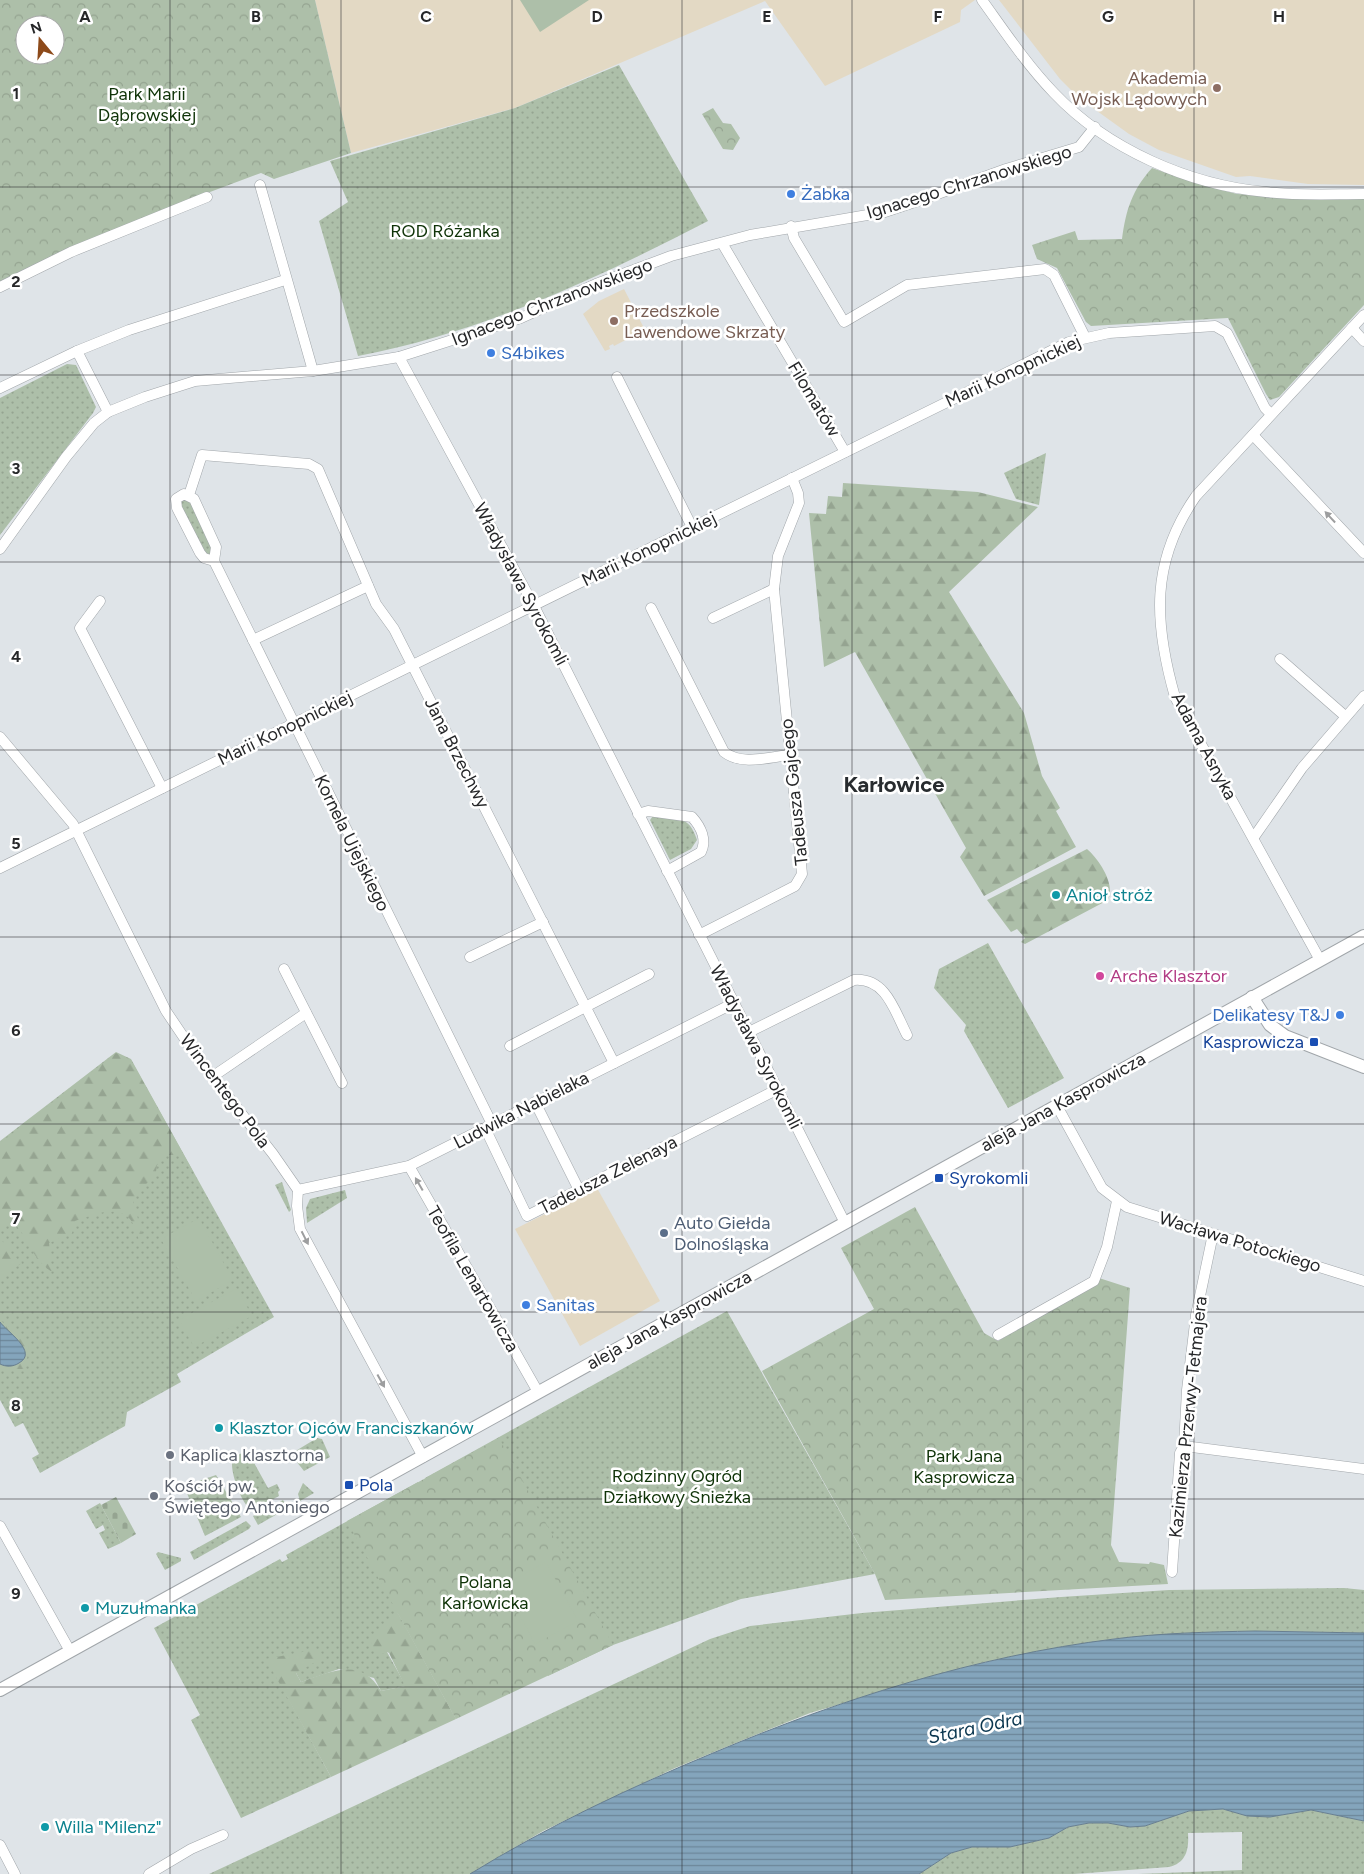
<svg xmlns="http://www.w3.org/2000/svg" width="1364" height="1874" viewBox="0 0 1364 1874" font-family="Figtree,sans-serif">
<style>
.education{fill:#e3d9c4}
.grass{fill:url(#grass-dots)}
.forest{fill:url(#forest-firs)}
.cemetery{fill:url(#cemetery-stones)}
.park{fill:url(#park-crowns);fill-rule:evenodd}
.pitch{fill:#adbfa9}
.water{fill:url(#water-rules);stroke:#687f90}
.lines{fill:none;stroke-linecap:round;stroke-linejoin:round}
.minor-casing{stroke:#a1a6aa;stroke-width:11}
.tertiary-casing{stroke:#a1a6aa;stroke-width:14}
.minor{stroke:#fff;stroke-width:10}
.tertiary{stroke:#fff;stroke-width:12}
.oneway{fill:#9d9e9f}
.grid{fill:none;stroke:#262729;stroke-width:1;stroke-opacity:0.55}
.education-dot{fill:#8d6e63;stroke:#fff;stroke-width:2}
.shop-dot{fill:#3f7fe0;stroke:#fff;stroke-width:2}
.culture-dot{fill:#0f9aa8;stroke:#fff;stroke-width:2}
.hotel-dot{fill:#d1479c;stroke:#fff;stroke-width:2}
.transit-dot{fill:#1a4fb4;stroke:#fff;stroke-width:2}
.service-dot{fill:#5c6f8a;stroke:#fff;stroke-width:2}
.worship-dot{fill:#6b7280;stroke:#fff;stroke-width:2}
.labels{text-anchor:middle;stroke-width:5;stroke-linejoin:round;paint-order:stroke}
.education-label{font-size:18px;fill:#785e54;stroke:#fff;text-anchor:end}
.park-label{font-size:18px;fill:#0f3308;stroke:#fff}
.street-label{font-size:18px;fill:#262729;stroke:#fff}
.shop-label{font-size:18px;fill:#366cbe;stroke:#fff;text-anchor:start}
.culture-label{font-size:18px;fill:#0d838f;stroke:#fff;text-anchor:start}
.hotel-label{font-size:18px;fill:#b23c85;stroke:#fff;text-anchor:start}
.transit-label{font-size:18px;fill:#164399;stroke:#fff;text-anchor:start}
.service-label{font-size:18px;fill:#4e5e75;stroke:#fff;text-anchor:start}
.worship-label{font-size:18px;fill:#5b616d;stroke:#fff;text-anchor:start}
.water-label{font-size:19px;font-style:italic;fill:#0a364f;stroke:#fff}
.district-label{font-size:22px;font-weight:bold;fill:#282c2f;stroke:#fff}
.grid-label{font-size:16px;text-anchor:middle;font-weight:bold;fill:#262729;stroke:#fff;stroke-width:5;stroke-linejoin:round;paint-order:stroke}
</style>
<defs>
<pattern id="grass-dots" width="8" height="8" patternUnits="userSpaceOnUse" patternTransform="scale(1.25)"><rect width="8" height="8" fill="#adbfa9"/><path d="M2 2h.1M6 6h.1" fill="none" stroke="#95a491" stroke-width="1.8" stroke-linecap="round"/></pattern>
<pattern id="forest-firs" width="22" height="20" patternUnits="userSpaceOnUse" patternTransform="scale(1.25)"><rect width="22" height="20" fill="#adbfa9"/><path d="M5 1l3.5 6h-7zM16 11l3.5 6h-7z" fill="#95a491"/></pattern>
<pattern id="cemetery-stones" width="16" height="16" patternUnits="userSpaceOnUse" patternTransform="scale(1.25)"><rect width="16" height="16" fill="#adbfa9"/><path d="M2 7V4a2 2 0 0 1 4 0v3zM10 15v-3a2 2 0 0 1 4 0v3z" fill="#95a491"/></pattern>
<pattern id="park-crowns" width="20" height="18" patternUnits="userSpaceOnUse" patternTransform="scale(1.25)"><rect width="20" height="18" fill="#adbfa9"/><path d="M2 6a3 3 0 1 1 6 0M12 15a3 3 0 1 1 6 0" fill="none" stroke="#95a491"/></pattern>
<pattern id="water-rules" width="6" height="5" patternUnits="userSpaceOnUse" patternTransform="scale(1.25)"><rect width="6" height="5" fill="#84a5bc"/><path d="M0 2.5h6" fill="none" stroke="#6c8699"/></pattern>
</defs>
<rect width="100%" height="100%" fill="#dfe4e8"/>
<!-- education -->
<g class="education">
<polygon points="315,0 975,0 961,10 960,22 825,86 765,1 515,108 351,153"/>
<polygon points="999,0 1364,0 1364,185 1308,184 1250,176 1236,177 1159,150 1129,134 1079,98 1060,79"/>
<polygon points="624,289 645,330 614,346 613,344 609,346 610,349 605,351 583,314 599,301"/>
<polygon points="597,1188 660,1301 580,1346 515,1229"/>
</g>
<!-- grass -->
<g class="grass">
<path d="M619 65 708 221C596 279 483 332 358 356L319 221 348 202 330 161 515 108Z"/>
<polygon points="67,364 76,365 96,407 93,413 0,535 0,398"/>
<polygon points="1046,453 1039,505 1016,499 1004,473"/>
<polygon points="183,499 191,501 213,545 211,554 205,556 179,508 180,501"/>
<path d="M653 816C677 820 689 814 697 840L691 849 670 860 650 820Z"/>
<polygon points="988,943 1064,1078 1008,1108 964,1031 966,1025 934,988 939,969"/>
<polygon points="116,1052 131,1059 274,1317 177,1374 181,1382 127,1412 125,1426 40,1473 32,1458 39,1454 23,1423 15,1427 0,1400 0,1141"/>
<polygon points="282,1182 291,1210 289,1212 275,1185"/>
<polygon points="345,1190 347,1198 307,1223 306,1208 310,1199"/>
<polygon points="727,1311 875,1574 741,1599 613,1645 548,1676 425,1478"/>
<polygon points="317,1438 322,1439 330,1457 304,1471 296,1461 294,1452"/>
<path d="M247 1450 268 1488 277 1484 280 1490 278 1492 279 1496 252 1510C242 1506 228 1468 233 1458Z"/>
<polygon points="216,1475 241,1517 205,1536 184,1486"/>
<polygon points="418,1482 456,1719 398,1613 387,1652 406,1686 381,1691 374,1678 339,1669 301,1682 296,1673 267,1659 331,1777 241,1818 191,1720 200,1715 154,1628 280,1559 282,1562 288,1559 286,1555"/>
<polygon points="303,1483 314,1493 300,1501 298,1494"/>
<polygon points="283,1500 288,1508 258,1525 253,1516"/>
<polygon points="100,1503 121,1543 108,1549 99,1533 105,1530 103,1525 96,1529 86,1511"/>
<polygon points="246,1521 251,1526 249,1529 194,1560 190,1552"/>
<polygon points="158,1552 181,1558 181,1561 165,1570 156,1554"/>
<polygon points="1344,1588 1364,1590 1364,1633 1255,1631 1193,1633 1112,1639 985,1662 810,1713 743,1740 675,1768 543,1831 470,1874 209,1874 710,1639 750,1626 862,1613 1061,1597 1169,1590"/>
<path d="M1223 1809 1247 1816 1270 1817 1311 1810 1364 1821V1874H1138L1242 1870V1832L1188 1833C1189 1848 1187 1863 1169 1867L1074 1874H919L951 1853 972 1847H1010L1049 1838 1068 1827 1089 1823H1108L1130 1827 1145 1826 1189 1811Z"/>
</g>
<!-- forest -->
<g class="forest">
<polygon points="843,483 978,492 1038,507 949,592 1024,713 1042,776 1060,808 1056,811 1076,847 984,896 960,857 966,848 855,652 824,667 809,513 826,514 828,496 842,497"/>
<path d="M1087 849C1099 859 1116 885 1108 900L1025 944 1021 942 1025 938 1017 929 1011 932 987 900Z"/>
<path d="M116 1053 131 1060 194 1173 178 1155H166L157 1165 155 1178 140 1188 133 1201 144 1241 140 1242C137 1235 134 1222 128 1217 113 1205 91 1216 75 1221L72 1233 49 1243 52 1272C29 1256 29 1237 12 1221L0 1226V1143Z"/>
<polygon points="0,1240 12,1247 9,1252 22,1263 0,1278"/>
<path d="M0 1313 1 1321 21 1336 29 1347 25 1369H0V1364L4 1366 25 1353C22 1339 8 1333 0 1322Z"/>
<path d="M398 1613 456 1719 331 1777 266 1659 318 1649 324 1657 296 1673 301 1682C332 1671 361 1657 381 1691L405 1686 389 1653 387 1652 377 1656 369 1638Z"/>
</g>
<!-- cemetery -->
<polygon class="cemetery" points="116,1497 136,1534 121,1543 101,1505"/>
<!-- park -->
<g class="park">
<path d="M0 0H315L351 153 274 179 261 173 194 198 0 283ZM25 25H55V55H25Z"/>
<polygon points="713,108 723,123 731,124 740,138 733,150 723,149 702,114"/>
<path d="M1152 168 1199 184 1237 194 1364 199V305L1279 397 1270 400 1266 394 1228 318 1091 326 1086 322 1057 268 1037 259 1032 245 1075 231 1078 240 1122 239C1126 210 1132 190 1152 168Z"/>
<polygon points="915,1207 984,1333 998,1341 1087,1289 1099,1278 1130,1288 1111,1545 1119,1562 1149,1564 1150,1562 1164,1565 1168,1584 885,1600 875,1574 762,1371 874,1309 841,1248"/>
<polygon points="499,1438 613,1645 456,1719 347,1521"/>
</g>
<!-- pitch -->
<g class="pitch">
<polygon points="520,0 589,0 540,32"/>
<polygon points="199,1218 233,1280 196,1301 161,1239"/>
<polygon points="237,1288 252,1316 194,1347 179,1320"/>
<polygon points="546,1562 578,1621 535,1644 504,1585"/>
</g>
<!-- water -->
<g class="water">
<path d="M0 1322C6 1331 39 1352 19 1363 13 1367 6 1367 0 1364Z"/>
<path d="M1255 1631 1364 1633V1821L1311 1810 1270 1817 1247 1816 1223 1809 1189 1811 1145 1826 1130 1827 1108 1823H1089L1068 1827 1049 1838 1010 1847H972L951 1853 919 1874H470C548 1826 629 1788 713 1753 841 1699 976 1656 1114 1639 1160 1633 1208 1632 1255 1631Z"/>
</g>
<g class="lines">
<defs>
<g id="minor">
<path d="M982 0C1005 32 1027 65 1054 93 1107 149 1189 185 1266 192 1298 196 1332 194 1364 194"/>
<polyline points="260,185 313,371"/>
<polyline points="791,226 794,238 844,322 907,285 1045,269 1054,275 1085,337"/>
<polyline points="722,243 845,452"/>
<polyline points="0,287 71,252 207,197"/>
<polyline points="1352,328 1364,341"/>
<polyline points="77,351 108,412"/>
<polyline points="399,357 534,606 845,1223"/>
<polyline points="617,377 692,527"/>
<polyline points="0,388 77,351 129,330 285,280"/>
<polyline points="1253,435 1364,553"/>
<polyline points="189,495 202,455 309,464 318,469 376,604 394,629 614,1063"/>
<polyline points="0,549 66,457 94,423 108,412 145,397 195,381 313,371 399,357 521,318 596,284 671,256 750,235 885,212 921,200 1006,169 1079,147 1095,127"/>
<polyline points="214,561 204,558 200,553 177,508 176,499 184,494 194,499 216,547 214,561 492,1124"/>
<polyline points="100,601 80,628 162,788"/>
<path d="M651 608 724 752C742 766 769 757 790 755"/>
<polyline points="713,618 774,589"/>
<polyline points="253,640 368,586"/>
<polyline points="1280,659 1345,716"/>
<polyline points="0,737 73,824 166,1011 195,1054 273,1154 298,1190 297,1206 300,1229 423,1457"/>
<path d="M638 814 648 811 692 817C701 827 707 840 701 852L667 871"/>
<polyline points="1254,837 1302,768 1364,696"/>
<polyline points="0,868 1069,342 1109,333 1215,326 1227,333 1265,408 1271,414"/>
<polyline points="699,935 795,886 802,874 774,589 778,556 799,503 798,493 792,478"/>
<polyline points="470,957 543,922"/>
<path d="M1320 960 1175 697C1154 623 1150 562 1196 496L1364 315"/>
<polyline points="284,969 342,1083"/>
<path d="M749 1032 854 980C886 977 895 1012 907 1035"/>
<polyline points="510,1046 649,974"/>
<polyline points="212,1077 306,1013"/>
<polyline points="535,1102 579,1190"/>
<polyline points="1057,1106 1102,1188 1127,1207 1364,1281"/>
<polyline points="485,1128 527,1216 778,1089"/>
<polyline points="409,1166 538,1392"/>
<polyline points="298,1190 409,1166 734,1003"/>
<polyline points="998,1335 1094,1281 1107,1247 1117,1201"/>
<polyline points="1184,1446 1364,1469"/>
<polyline points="0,1526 70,1651"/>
<polyline points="1172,1572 1180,1453 1184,1446 1187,1390 1196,1315 1213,1234"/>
<polyline points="0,1845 15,1874"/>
<polyline points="149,1874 191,1849 223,1835"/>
</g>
<g id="tertiary">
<polyline points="1252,997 1270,1025 1285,1036 1364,1067"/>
<polyline points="0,1690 1364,936"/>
</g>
</defs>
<!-- minor casing -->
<use href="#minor" class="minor-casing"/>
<!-- tertiary casing -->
<use href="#tertiary" class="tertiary-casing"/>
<!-- minor -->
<use href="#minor" class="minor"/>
<!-- tertiary -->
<use href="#tertiary" class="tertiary"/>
</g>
<!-- one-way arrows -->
<defs><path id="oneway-solid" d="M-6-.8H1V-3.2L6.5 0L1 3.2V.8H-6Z" transform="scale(1.25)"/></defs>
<g class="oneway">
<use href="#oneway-solid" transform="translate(1330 517) rotate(-133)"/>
<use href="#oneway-solid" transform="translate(419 1184) rotate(-120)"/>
<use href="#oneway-solid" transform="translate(305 1238) rotate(63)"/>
<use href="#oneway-solid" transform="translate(381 1381) rotate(61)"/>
</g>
<!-- grid -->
<path class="grid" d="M170 0V1874M341 0V1874M512 0V1874M682 0V1874M852 0V1874M1023 0V1874M1194 0V1874M0 187H1364M0 375H1364M0 562H1364M0 750H1364M0 937H1364M0 1124H1364M0 1312H1364M0 1499H1364M0 1687H1364"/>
<!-- markers -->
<g class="education-dot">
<circle cx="1217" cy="88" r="5"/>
<circle cx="614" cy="321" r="5"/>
</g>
<g class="shop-dot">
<circle cx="791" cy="194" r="5"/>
<circle cx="491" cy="353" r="5"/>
<circle cx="1340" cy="1015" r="5"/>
<circle cx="526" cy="1305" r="5"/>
</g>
<g class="culture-dot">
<circle cx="1056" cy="895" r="5"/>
<circle cx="219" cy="1428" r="5"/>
<circle cx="85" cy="1608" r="5"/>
<circle cx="45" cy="1827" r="5"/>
</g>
<circle class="hotel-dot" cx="1100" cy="976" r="5"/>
<g class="transit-dot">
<rect x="1309" y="1037" width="10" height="10" rx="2.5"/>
<rect x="934" y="1173" width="10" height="10" rx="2.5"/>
<rect x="344" y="1480" width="10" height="10" rx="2.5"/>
</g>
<circle class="service-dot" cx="664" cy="1233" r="5"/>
<g class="worship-dot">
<circle cx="170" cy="1455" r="5"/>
<circle cx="154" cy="1496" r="5"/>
</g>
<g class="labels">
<!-- education labels -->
<g class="education-label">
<text x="1207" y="84">Akademia<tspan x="1207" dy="21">Wojsk Lądowych</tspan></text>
<text x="624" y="317" text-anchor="start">Przedszkole<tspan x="624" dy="21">Lawendowe Skrzaty</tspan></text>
</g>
<!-- park labels -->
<g class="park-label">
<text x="147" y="100">Park Marii<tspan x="147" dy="21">Dąbrowskiej</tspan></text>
<text x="445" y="237">ROD Różanka</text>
<text x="964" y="1462">Park Jana<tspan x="964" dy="21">Kasprowicza</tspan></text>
<text x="677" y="1482">Rodzinny Ogród<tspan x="677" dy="21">Działkowy Śnieżka</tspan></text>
<text x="485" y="1588">Polana<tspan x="485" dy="21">Karłowicka</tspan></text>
</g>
<!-- street labels -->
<g class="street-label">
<text transform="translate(969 182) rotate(-17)" y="6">Ignacego Chrzanowskiego</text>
<text transform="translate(552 302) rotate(-21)" y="6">Ignacego Chrzanowskiego</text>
<text transform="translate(1013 371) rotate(-25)" y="6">Marii Konopnickiej</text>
<text transform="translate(814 399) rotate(59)" y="6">Filomatów</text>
<text transform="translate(649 549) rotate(-26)" y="6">Marii Konopnickiej</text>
<text transform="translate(521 584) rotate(62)" y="6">Władysława Syrokomli</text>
<text transform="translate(285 728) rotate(-26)" y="6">Marii Konopnickiej</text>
<text transform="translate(1204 746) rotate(62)" y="6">Adama Asnyka</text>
<text transform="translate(457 753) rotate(63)" y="6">Jana Brzechwy</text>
<text transform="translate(794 792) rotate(-96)" y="6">Tadeusza Gajcego</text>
<text transform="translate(352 843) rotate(64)" y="6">Kornela Ujejskiego</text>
<text transform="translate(756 1047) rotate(63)" y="6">Władysława Syrokomli</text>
<text transform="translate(225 1091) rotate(53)" y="6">Wincentego Pola</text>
<text transform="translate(1063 1102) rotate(-29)" y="6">aleja Jana Kasprowicza</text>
<text transform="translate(521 1110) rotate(-27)" y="6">Ludwika Nabielaka</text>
<text transform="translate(608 1175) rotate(-27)" y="6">Tadeusza Zelenaya</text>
<text transform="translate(1240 1242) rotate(17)" y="6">Wacława Potockiego</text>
<text transform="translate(473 1279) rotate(60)" y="6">Teofila Lenartowicza</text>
<text transform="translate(669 1320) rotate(-29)" y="6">aleja Jana Kasprowicza</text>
<text transform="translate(1188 1417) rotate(-84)" y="6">Kazimierza Przerwy-Tetmajera</text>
</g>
<!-- shop labels -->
<g class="shop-label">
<text x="801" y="200">Żabka</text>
<text x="501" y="359">S4bikes</text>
<text x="1330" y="1021" text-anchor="end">Delikatesy T&amp;J</text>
<text x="536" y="1311">Sanitas</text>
</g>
<!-- culture labels -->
<g class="culture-label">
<text x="1066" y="901">Anioł stróż</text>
<text x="229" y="1434">Klasztor Ojców Franciszkanów</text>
<text x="95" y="1614">Muzułmanka</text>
<text x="55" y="1833">Willa "Milenz"</text>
</g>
<!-- hotel labels -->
<g class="hotel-label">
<text x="1110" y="982">Arche Klasztor</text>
</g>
<!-- transit labels -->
<g class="transit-label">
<text x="1304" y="1048" text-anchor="end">Kasprowicza</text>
<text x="949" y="1184">Syrokomli</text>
<text x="359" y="1491">Pola</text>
</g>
<!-- service labels -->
<g class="service-label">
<text x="674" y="1229">Auto Giełda<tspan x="674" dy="21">Dolnośląska</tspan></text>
</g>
<!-- worship labels -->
<g class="worship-label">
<text x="180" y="1461">Kaplica klasztorna</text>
<text x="164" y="1492">Kościół pw.<tspan x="164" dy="21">Świętego Antoniego</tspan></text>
</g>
<!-- water labels -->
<g class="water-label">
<text transform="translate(975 1727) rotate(-12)" y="7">Stara Odra</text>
</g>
<!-- district labels -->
<g class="district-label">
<text x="894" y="792">Karłowice</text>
</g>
</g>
<g class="grid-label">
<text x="85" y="22">A</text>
<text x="256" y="22">B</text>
<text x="426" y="22">C</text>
<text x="597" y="22">D</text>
<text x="767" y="22">E</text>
<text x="938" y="22">F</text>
<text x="1108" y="22">G</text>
<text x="1279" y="22">H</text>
<text x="16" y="99">1</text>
<text x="16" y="287">2</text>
<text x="16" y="474">3</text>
<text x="16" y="662">4</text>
<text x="16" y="849">5</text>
<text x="16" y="1036">6</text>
<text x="16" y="1224">7</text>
<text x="16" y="1411">8</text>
<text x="16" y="1599">9</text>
</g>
<!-- north arrow -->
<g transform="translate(40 40) rotate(342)"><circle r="24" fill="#ffffff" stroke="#a8a9a9"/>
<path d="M0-4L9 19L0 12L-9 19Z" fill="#8d4a1a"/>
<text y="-8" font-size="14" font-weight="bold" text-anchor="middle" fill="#262729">N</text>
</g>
</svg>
